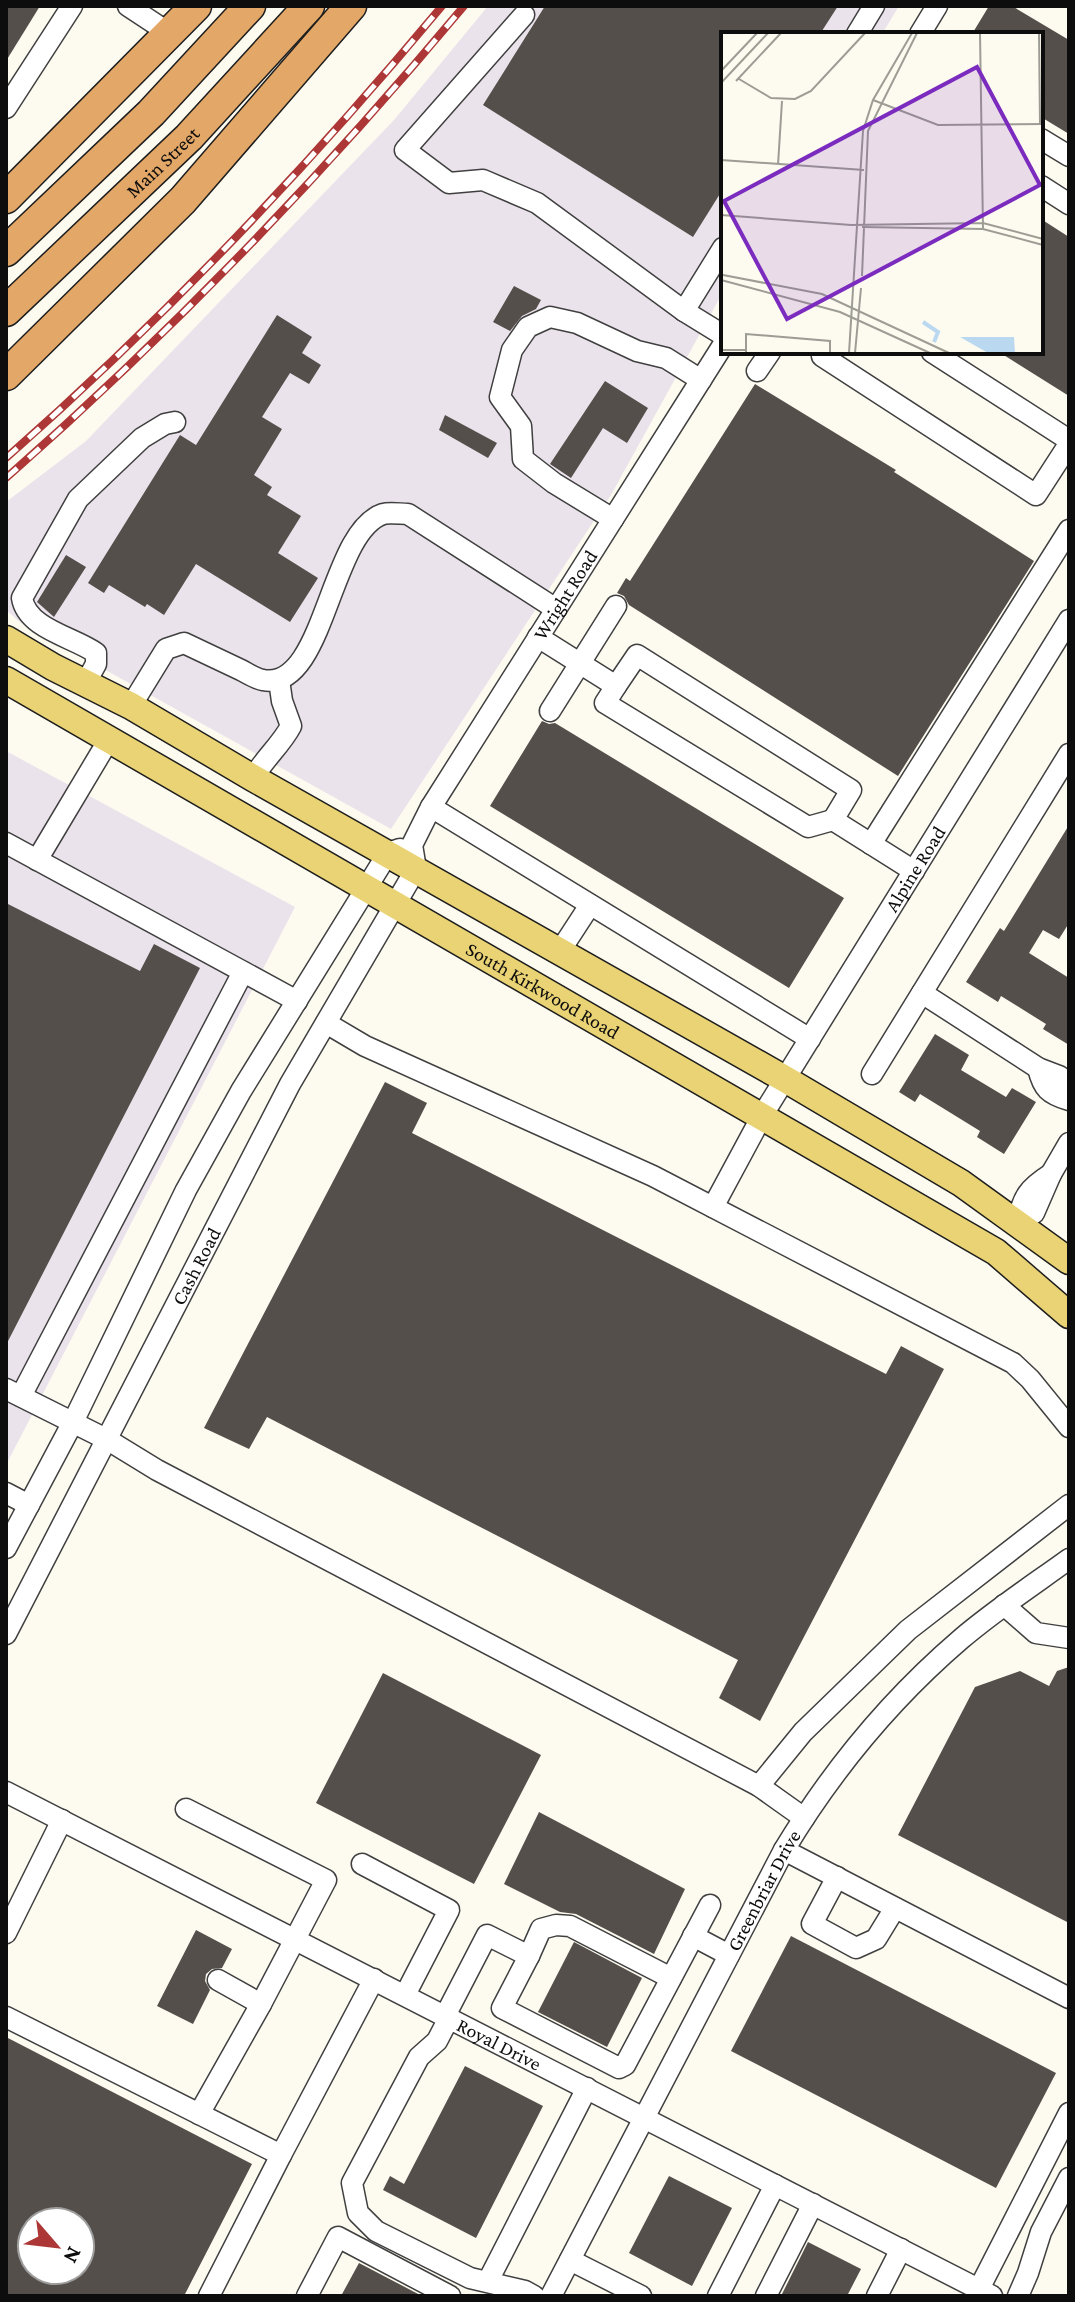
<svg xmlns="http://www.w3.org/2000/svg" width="1075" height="2302" viewBox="0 0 1075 2302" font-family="'Crimson Pro',serif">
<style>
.industrial{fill:#ebe3eb}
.building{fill:#554f4b;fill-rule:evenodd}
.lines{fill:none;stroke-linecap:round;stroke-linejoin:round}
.minor-casing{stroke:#404040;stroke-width:23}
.major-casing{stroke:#1e1e1e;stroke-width:29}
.highway-casing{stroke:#1e1e1e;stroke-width:33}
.minor{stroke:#fff;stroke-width:20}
.major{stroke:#e9d374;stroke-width:26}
.highway{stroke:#e3a768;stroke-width:30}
.rail-casing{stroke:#ad3736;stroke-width:8}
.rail{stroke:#fff;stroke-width:5;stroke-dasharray:15;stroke-linecap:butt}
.labels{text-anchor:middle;stroke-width:8;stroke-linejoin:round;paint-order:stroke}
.street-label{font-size:20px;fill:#0d0d0d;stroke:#fff}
.inset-river{fill:none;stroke:#bad8ef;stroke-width:4}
.inset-road{fill:none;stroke:#9d9c95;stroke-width:2}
.view{fill:#7b2cbf;fill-opacity:0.15;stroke:#7b2cbf;stroke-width:4}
.inset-edge{fill:none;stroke:#0d0d0d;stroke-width:4}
</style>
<rect width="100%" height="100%" fill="#fdfbf0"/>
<!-- industrial -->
<g class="industrial">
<polygon points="488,6 899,6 882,34 723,34 723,292 611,495 391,829 21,623 6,610 6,502 86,441 394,120"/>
<polygon points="6,751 295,907 6,1465"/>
</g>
<!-- building -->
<g class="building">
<polygon points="6,6 40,6 6,61"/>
<polygon points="545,6 838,6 820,34 723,34 723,189 693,237 483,105"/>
<polygon points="989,6 1012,6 1069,40 1069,134 1041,117 1041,34 972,34"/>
<polygon points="1041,219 1069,237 1069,396 999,352 1041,352"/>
<polygon points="514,286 541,300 536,309 522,316 510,331 493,322"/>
<polygon points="277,315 312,337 302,353 321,365 309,384 290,373 262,417 282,429 254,475 272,487 267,495 301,516 278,553 318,578 290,622 196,564 164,615 147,604 145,607 109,585 104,593 88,583 180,435 196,445"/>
<polygon points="605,381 648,408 627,443 603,428 571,478 550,464"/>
<polygon points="755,384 896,470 894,472 1034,561 898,776 629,605 624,596 617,593 626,578 630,581"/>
<polygon points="445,415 497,443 488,458 439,430"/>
<polygon points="66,555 86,567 54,617 37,602"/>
<polygon points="542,721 549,724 555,723 844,898 789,988 490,806"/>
<polygon points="1069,825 1069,923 1059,939 1043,930 1029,953 1069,978 1069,1045 1043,1029 1046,1024 1001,996 998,1002 966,982 1000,928 1004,931"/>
<polygon points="6,903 140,971 154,944 200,968 6,1345"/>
<polygon points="935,1034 969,1055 961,1070 1006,1097 1012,1088 1036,1102 1004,1154 977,1137 980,1131 920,1094 915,1102 899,1092"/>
<polygon points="385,1082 427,1103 412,1133 886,1374 901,1346 944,1369 760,1721 719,1698 738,1660 267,1417 249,1449 204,1428"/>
<polygon points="1069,1667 1069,1923 898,1835 975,1687 1020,1671 1049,1686 1057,1671"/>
<polygon points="383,1673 541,1755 474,1884 316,1803"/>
<polygon points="539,1812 685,1889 654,1954 576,1914 560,1912 504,1884"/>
<polygon points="196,1930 232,1949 222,1968 212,1969 206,1974 205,1981 210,1990 193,2024 157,2006"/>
<polygon points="791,1936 1056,2073 996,2188 731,2051"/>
<polygon points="574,1942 642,1978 607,2047 538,2012"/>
<path d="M6 2037 252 2164 184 2296H6ZM32 2222H80V2270H32Z"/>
<polygon points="465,2066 543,2106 476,2238 383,2190 390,2176 404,2184"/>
<polygon points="669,2176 732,2208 692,2286 629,2253"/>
<polygon points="808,2242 861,2269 847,2296 781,2296"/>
<polygon points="359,2263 422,2296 341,2296"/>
</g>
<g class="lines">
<defs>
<g id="minor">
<polyline points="128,6 169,33"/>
<polyline points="524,15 405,150 449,183 483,180 537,203 684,311"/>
<polyline points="857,34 874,6"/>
<polyline points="920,34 937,6"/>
<polyline points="6,108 72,6"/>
<polyline points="1041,139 1069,156"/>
<polyline points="1041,186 1069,204"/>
<polyline points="723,248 684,311 723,335"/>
<polyline points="825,352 822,356 1036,495 1069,444"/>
<polyline points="932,352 1069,440"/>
<polyline points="757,371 770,352"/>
<polyline points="613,519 554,483 523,459 521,426 500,397 512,350 528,327 550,317 577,323 637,351 666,358 701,380"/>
<polyline points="538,637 616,686 637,655 851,790 833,820 914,871"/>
<path d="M85 684 96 664V653C74 637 27 629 22 598L78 499 142 438 165 424 175 422"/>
<polyline points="616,686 605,703 808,827 833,820"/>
<path d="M131 706 166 649 184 643C203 652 222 661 241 670 247 673 256 679 263 680 325 692 329 532 383 514 390 512 401 514 408 514L556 609"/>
<polyline points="550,711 616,606"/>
<path d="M253 778C264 759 281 745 291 726L282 701 279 680"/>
<polyline points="431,807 810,1039"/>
<polyline points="6,843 297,1001"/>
<polyline points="871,844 1069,530"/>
<polyline points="37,860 108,741"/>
<polyline points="560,951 590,905"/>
<polyline points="922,993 1038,1068 1059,1076 1069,1083"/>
<polyline points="326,1023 365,1046 653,1176 1013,1363 1030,1379 1069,1427"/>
<path d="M1038 1068C1043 1089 1049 1094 1069 1100"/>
<polyline points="872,1074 1069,754"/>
<path d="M1051 1174 1034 1213 1018 1222C1022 1197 1029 1188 1051 1174Z"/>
<polyline points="1051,1174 1069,1143"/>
<path id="s1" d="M713 1207 762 1116 1069 620"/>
<polyline points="6,1389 108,1440 157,1470 759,1786 804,1818"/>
<polyline points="21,1396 243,972"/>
<polyline points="6,1493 29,1505"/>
<polyline points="6,1548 73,1422 186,1190 241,1091 388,853 400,849"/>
<polyline points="1004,1605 1036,1633 1069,1638"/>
<path id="s2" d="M6 1634 290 1084 416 869 412 845 431 807 723 345"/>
<polyline points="759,1786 803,1732 908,1630 1069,1505"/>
<path id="s3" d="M6 1792 992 2296"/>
<polyline points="186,1809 326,1880 261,2004 218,1980"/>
<polyline points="784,1850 1069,1998"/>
<polyline points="362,1864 449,1910 405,1995"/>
<polyline points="837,1877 812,1924 856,1948 876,1939 895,1908"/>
<polyline points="6,1933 62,1820"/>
<polyline points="693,1936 729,1955"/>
<polyline points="529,1956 541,1929 556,1925 570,1926 671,1978"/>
<polyline points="445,2016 487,1935 529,1956 502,2008 619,2068 625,2065 710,1905"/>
<polyline points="6,2017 281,2155 374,1979"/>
<polyline points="449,2018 437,2041 419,2057 352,2183 358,2213 376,2231 470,2278 525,2291 534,2296"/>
<polyline points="199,2114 261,2004"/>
<polyline points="570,2260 641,2296"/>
<polyline points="488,2281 587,2088"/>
<polyline points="979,2289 1069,2113"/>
<polyline points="209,2296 281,2155"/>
<polyline points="307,2296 338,2237 450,2296"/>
<path id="s4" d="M551 2296 784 1850C831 1772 891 1699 961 1639 995 1610 1033 1585 1069 1559"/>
<polyline points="718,2296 775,2185"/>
<polyline points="766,2296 813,2204"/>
<polyline points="877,2296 901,2249"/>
<polyline points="1018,2296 1028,2273 1041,2232 1069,2178"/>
</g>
<g id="major">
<polyline points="6,639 53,667 131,706 253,778 785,1079 961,1183 1069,1261"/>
<path id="s5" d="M6 680 996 1252 1069 1315"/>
</g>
<g id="highway">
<polyline points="6,198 196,6"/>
<polyline points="6,251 151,113 250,6"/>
<path id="s6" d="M6 311 189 137 309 6"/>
<polyline points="6,375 183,200 351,6"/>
</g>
</defs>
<!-- minor casing -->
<use href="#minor" class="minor-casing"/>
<!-- major casing -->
<use href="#major" class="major-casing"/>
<!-- highway casing -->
<use href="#highway" class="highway-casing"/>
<!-- minor -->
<use href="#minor" class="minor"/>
<!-- major -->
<use href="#major" class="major"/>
<!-- highway -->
<use href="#highway" class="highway"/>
<defs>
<g id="rail">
<path d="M6 458C163 320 308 167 442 6"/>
<path d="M6 478C171 333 323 175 464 6"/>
</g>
</defs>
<!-- rail casing -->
<use href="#rail" class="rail-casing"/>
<!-- rail -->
<use href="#rail" class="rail"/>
</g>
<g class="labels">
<!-- street labels -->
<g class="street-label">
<text dy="7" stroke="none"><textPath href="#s6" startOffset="216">Main Street</textPath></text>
<text dy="7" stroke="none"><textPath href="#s2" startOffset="1186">Wright Road</textPath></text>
<text dy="7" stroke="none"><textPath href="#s1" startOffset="394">Alpine Road</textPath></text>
<text dy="7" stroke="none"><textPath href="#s5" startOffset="620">South Kirkwood Road</textPath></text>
<text dy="7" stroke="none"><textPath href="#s2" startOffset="414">Cash Road</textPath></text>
<text dy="7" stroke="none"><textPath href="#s4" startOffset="458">Greenbriar Drive</textPath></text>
<text dy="7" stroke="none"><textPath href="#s3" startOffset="554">Royal Drive</textPath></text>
</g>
</g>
<!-- overview -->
<g transform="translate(721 32)">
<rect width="322" height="322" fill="#fdfbf0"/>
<path d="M239 305H293L294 321H267Z" fill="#bad8ef"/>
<path class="inset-river" d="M202 290 217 300 213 310"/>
<path class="inset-road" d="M259 1 262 197M318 1 319 92M0 39 36 1M18 47 50 66 74 67 90 59 144 1M15 49 60 1M0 51 47 1M152 68 217 93 322 92M0 128 143 138M57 133 61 69M0 183 130 193 262 191 322 207M141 195 262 197 322 213M2 243 101 262 228 321M141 244 147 99 196 1M0 248 119 280 209 321M0 318H25M25 321V302L109 309V321M128 321 142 99 152 68 191 1M134 321 140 256"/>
<path class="view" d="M256 35 319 153 66 287 3 169Z"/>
<rect width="322" height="322" class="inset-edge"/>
</g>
<!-- border -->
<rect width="1075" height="2302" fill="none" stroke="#0d0d0d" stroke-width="16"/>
<!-- north arrow -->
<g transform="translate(56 2246) rotate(118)"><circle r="38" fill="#ffffff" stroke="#9e9e9e" stroke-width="2"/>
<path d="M0-6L14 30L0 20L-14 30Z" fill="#ad3736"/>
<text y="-12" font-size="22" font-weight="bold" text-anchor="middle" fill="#0d0d0d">N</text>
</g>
</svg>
